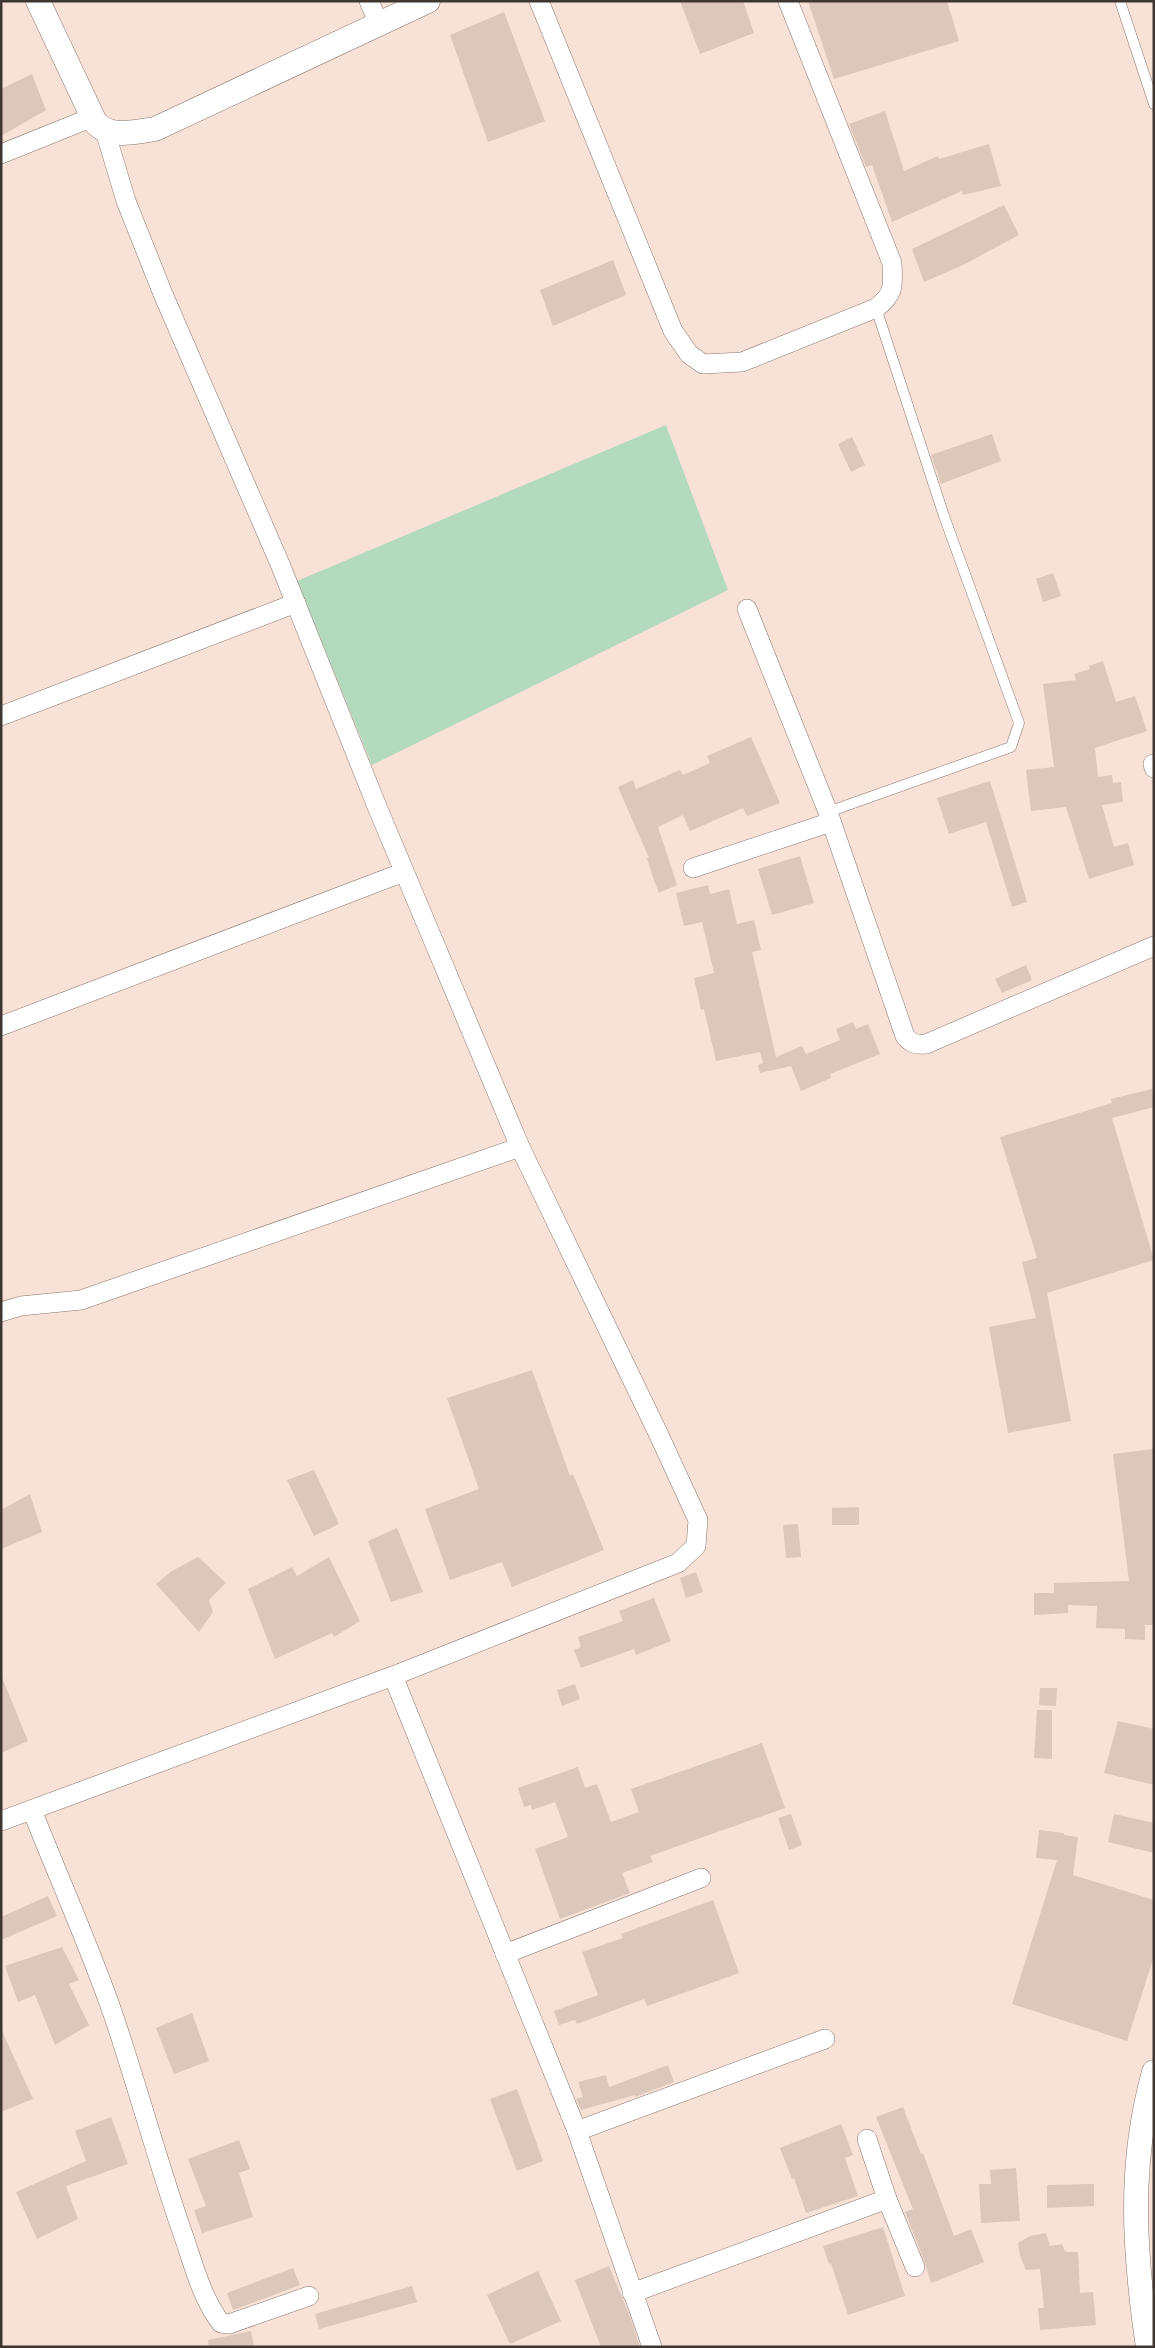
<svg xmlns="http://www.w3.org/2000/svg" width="1155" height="2348" viewBox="0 0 1155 2348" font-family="Ubuntu,sans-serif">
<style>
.green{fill:#b3dabe}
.building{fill:#dcc7bc}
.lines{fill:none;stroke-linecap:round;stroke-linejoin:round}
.service-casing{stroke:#89766c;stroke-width:11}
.minor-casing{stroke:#89766c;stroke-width:20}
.tertiary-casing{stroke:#89766c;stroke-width:25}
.service{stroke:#fff;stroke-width:10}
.minor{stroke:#fff;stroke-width:19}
.tertiary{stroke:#fff;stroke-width:24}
</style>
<rect width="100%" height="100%" fill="#f8e2d7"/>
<!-- green -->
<polygon class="green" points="666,425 728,590 372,765 297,581"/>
<!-- building -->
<g class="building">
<polygon points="680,1 743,1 754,33 700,54"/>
<polygon points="808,1 947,1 959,41 834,79"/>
<polygon points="504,12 545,121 488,142 450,35"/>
<polygon points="32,74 46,110 1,136 1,89"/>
<polygon points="885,111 904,171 938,156 939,159 989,144 1001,186 963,195 962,191 892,222 872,165 866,167 849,124"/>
<polygon points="1004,205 1019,235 963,265 924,282 912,249"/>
<polygon points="613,260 626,295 553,326 540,290"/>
<polygon points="992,434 1001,461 941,484 931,455"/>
<polygon points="852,437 865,465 851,472 838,444"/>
<polygon points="1053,573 1061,596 1043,602 1036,579"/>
<polygon points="1103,661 1116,702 1135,696 1147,731 1095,748 1098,777 1112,775 1113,783 1121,782 1123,802 1102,805 1114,847 1128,843 1134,865 1089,879 1066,807 1031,811 1026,770 1054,767 1043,684 1076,680 1074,674 1090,669 1089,666"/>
<polygon points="751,737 780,803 747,816 743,808 690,831 683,815 658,827 677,885 659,893 653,878 647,858 649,858 618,787 633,780 636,789 680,770 683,775 710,763 707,756"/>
<polygon points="990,781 1027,902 1012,907 986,822 949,834 937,798"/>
<polygon points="800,856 814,903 772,915 758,869"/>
<polygon points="708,885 710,894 729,889 737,924 754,920 761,950 752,952 776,1057 802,1046 806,1054 840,1040 836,1029 853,1022 856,1029 868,1024 880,1054 830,1074 831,1078 801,1091 791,1066 760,1073 758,1065 763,1063 760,1052 716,1061 704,1009 701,1010 694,978 714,973 702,922 684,926 676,893"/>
<polygon points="1026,965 1032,980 1002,993 995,979"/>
<polygon points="1152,1089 1154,1107 1112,1118 1154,1260 1047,1293 1071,1421 1008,1433 989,1327 1036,1318 1022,1262 1037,1258 1000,1137 1112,1103 1111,1099"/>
<polygon points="532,1370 570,1476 573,1474 604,1550 512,1587 502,1562 450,1580 425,1509 479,1489 447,1398"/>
<polygon points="1154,1449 1154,1625 1145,1625 1145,1640 1125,1639 1125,1629 1096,1628 1097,1606 1068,1605 1068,1613 1034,1615 1034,1593 1054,1593 1054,1583 1129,1581 1113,1454"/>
<polygon points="314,1470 339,1524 314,1536 287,1480"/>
<polygon points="30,1494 42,1532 1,1549 1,1510"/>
<polygon points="859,1507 859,1525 832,1525 832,1508"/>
<polygon points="798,1524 801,1557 786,1558 783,1525"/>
<polygon points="397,1528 423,1592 391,1602 368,1541"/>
<polygon points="198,1557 226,1583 209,1600 213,1612 199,1632 156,1584 172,1571"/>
<polygon points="329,1557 360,1621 334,1637 332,1633 275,1659 248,1589 292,1567 297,1576"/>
<polygon points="696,1572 703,1592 686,1598 680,1578"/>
<polygon points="654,1598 671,1641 636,1655 634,1649 581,1668 574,1650 581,1647 578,1637 623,1621 619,1611"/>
<polygon points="1,1675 28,1741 1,1753"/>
<polygon points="575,1684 580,1699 562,1706 557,1690"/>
<polygon points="1040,1688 1057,1688 1056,1706 1039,1705"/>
<polygon points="1037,1710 1052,1710 1052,1759 1034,1758"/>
<polygon points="1118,1721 1154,1729 1154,1785 1104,1773"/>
<polygon points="762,1743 785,1808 650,1856 653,1862 622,1873 630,1893 560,1919 535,1849 568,1837 555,1802 532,1810 531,1805 524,1807 518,1788 578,1767 585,1788 597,1784 611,1822 639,1812 631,1789"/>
<polygon points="791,1814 802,1845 789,1850 778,1818"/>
<polygon points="1114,1814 1154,1823 1154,1853 1108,1842"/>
<polygon points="1039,1830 1064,1833 1064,1835 1078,1837 1073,1875 1154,1900 1154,1956 1127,2041 1012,2004 1057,1860 1036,1858"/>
<polygon points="48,1896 57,1916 1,1940 1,1917"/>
<polygon points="713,1900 739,1973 647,2006 644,1999 577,2024 575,2020 559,2025 554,2011 598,1995 582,1952 623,1938 621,1934"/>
<polygon points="62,1947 79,1980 69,1984 89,2025 55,2045 35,1995 18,2002 5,1966"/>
<polygon points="192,2013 209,2061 174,2074 156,2028"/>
<polygon points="1,2029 33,2099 1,2112"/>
<polygon points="668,2065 674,2082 635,2097 635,2095 581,2110 576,2099 583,2097 578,2082 606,2075 609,2087"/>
<polygon points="517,2089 543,2161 517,2171 490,2099"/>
<polygon points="903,2107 921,2154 923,2153 954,2236 971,2229 984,2262 931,2283 925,2263 905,2212 913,2209 876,2117"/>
<polygon points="111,2117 128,2164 66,2186 78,2219 37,2239 16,2192 86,2161 75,2131"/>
<polygon points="841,2124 853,2155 845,2158 858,2196 806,2213 794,2178 792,2179 780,2148"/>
<polygon points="239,2140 250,2169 239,2173 253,2217 202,2233 194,2210 206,2206 188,2159"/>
<polygon points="1016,2168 1020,2221 981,2223 979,2184 991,2184 990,2170"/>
<polygon points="1094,2184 1094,2206 1047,2208 1047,2185"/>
<polygon points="883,2227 905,2296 848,2315 831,2263 829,2264 823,2246"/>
<polygon points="1046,2233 1050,2246 1062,2244 1065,2252 1078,2252 1080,2293 1093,2292 1096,2325 1040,2330 1038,2308 1044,2308 1040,2269 1026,2270 1020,2256 1018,2243 1030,2236"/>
<polygon points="609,2266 631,2319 640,2347 601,2347 575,2280"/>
<polygon points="293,2268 300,2285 233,2310 227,2293"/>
<polygon points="538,2271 561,2321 510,2344 487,2295"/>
<polygon points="412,2286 417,2302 319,2329 315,2314"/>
<polygon points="251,2331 254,2347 209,2347 208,2340"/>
</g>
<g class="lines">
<defs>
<g id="service">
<polyline points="1120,1 1154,104"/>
<polyline points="828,812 1011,747 1019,723 944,516 876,308"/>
</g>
<g id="minor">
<polyline points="369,1 379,24"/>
<path d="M539 1 673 331 689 354 703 364 742 362 876 308C895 294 893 285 892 263L788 1"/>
<polyline points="1,154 93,117"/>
<path d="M747 609 828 812 905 1036C911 1044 917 1045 926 1044L1154 946"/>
<polyline points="1,716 296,603"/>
<polyline points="1153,764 1154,768"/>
<polyline points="693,868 831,822"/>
<polyline points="1,1026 404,872"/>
<polyline points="1,1312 21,1306 81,1300 520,1147"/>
<polyline points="393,1676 577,2131 652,2347"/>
<path d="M32 1810C59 1879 90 1947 114 2017 139 2091 159 2167 185 2240 194 2267 203 2300 221 2323L229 2324 309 2296"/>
<polyline points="1,1821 393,1676 678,1563 696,1546 698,1520 658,1433 520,1147 378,809 280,564 163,294 126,201 105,131"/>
<polyline points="505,1954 701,1878"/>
<polyline points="577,2131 825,2039"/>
<polyline points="867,2139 887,2199"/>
<polyline points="632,2293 887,2199 915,2267"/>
</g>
<g id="tertiary">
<path d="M38 1 95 122C109 139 135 132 155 129L428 1"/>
<path d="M1148 2347C1134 2252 1128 2165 1154 2072"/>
</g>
</defs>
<!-- service casing -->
<use href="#service" class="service-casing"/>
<!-- minor casing -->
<use href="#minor" class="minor-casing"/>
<!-- tertiary casing -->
<use href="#tertiary" class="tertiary-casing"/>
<!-- service -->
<use href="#service" class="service"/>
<!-- minor -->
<use href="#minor" class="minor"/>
<!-- tertiary -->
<use href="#tertiary" class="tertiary"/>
</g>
<!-- border -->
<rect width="1155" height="2348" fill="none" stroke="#3f3732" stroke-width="5"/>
</svg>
